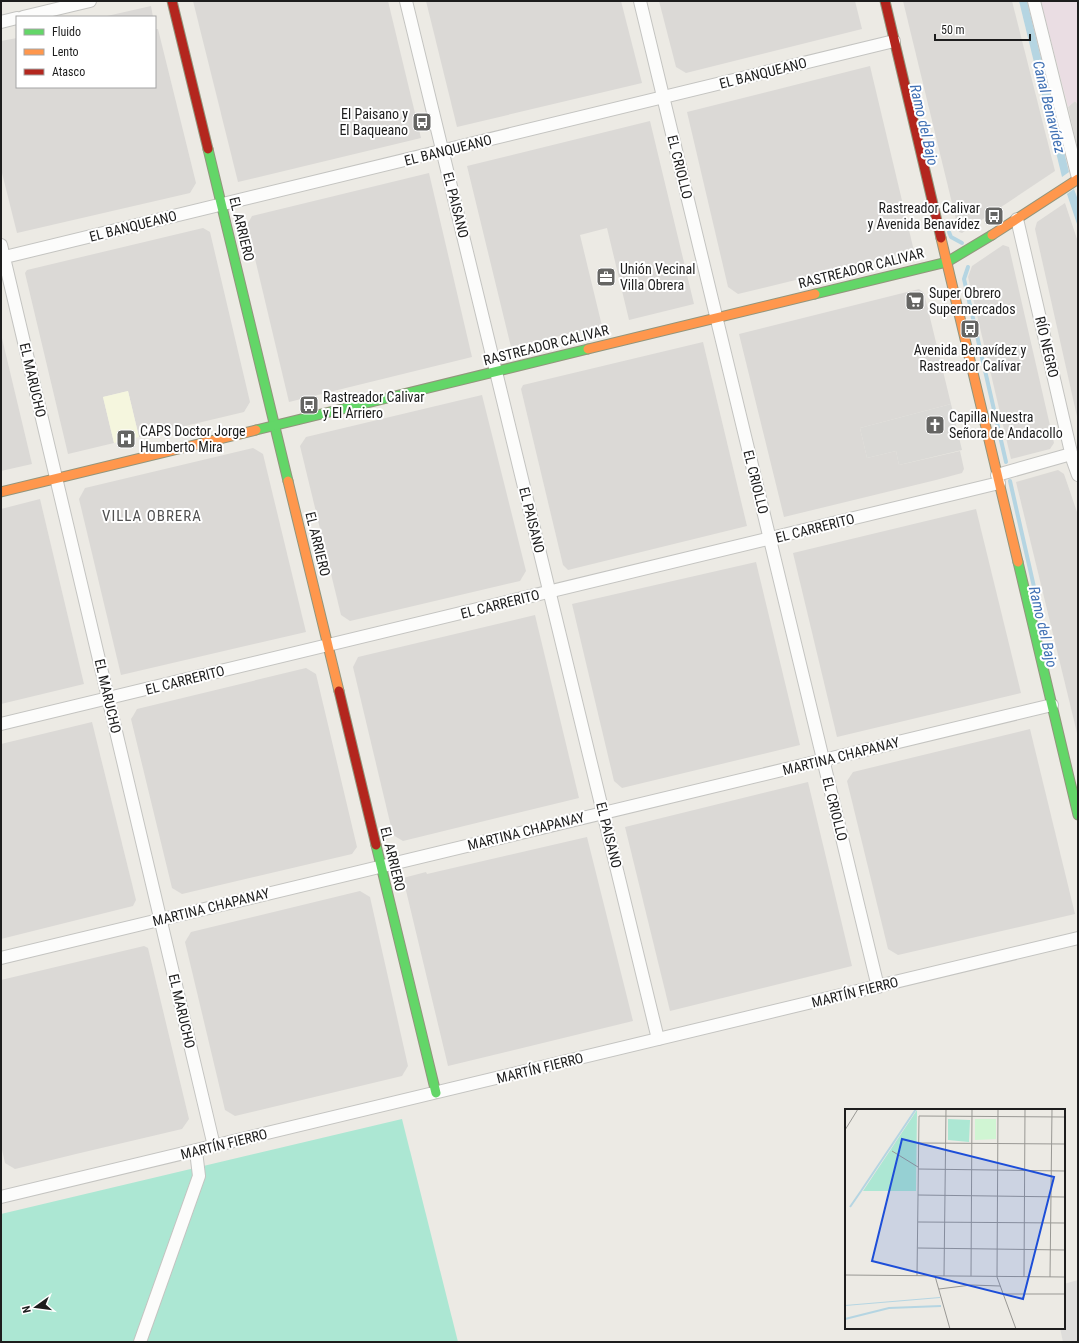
<svg xmlns="http://www.w3.org/2000/svg" width="1079" height="1343" viewBox="0 0 1079 1343" font-family="'Roboto Condensed',sans-serif">
<style>
.residential{fill:#dbd9d6}
.industrial{fill:#eadde3}
.education{fill:#f5f6de}
.religious{fill:#dad9d6}
.pitch{fill:#ace7d3}
.parking{fill:#dedddb}
.water{fill:#b5d5e2}
.lines{fill:none;stroke-linecap:round;stroke-linejoin:round}
.stream{stroke:#b5d5e2;stroke-width:4}
.street-casing{stroke:#c4c4c1;stroke-width:14}
.fast-casing{stroke:#92957c;stroke-width:11}
.slow-casing{stroke:#92957c;stroke-width:11}
.jam-casing{stroke:#92957c;stroke-width:11}
.street{stroke:#fcfcfb;stroke-width:12}
.fast{stroke:#63d668;stroke-width:9}
.slow{stroke:#ff974d;stroke-width:9}
.jam{stroke:#b3261e;stroke-width:9}
.labels{text-anchor:middle;stroke-width:4;stroke-linejoin:round;paint-order:stroke}
.street-label{font-size:14px;fill:#1d1d1d;stroke:#fff}
.poi-label{font-size:14px;fill:#1d1d1d;stroke:#fff;text-anchor:start}
.water-label{font-size:15px;font-style:italic;fill:#4171b4;stroke:#fff}
.neighbourhood-label{font-size:15px;letter-spacing:1px;fill:#505050;stroke:#fff}
.inset-river{fill:none;stroke:#b5d5e2;stroke-width:2}
.inset-road{fill:none;stroke:#999894;stroke-width:1}
.view{fill:#1d4ed8;fill-opacity:0.15;stroke:#1d4ed8;stroke-width:2}
.inset-edge{fill:none;stroke:#1d1d1d;stroke-width:2}
</style>
<rect width="100%" height="100%" fill="#eceae4"/>
<!-- residential -->
<g class="residential">
<polygon points="193,1 388,1 421,138 238,182"/>
<polygon points="426,1 621,1 642,83 457,127"/>
<polygon points="659,1 855,1 862,29 686,73 676,67"/>
<polygon points="903,1 1012,1 1055,171 962,233 959,232"/>
<polygon points="151,6 153,17 104,17 107,16"/>
<polygon points="155,24 156,29 158,29 196,183 190,193 17,233 1,169 1,41 17,38 17,87 155,87"/>
<polygon points="870,66 914,251 738,294 728,287 687,112"/>
<polygon points="1075,101 1078,105 1078,150 1068,107"/>
<polygon points="650,121 694,304 629,320 607,228 580,235 602,326 511,347 467,166"/>
<polygon points="429,173 472,357 289,402 247,225 252,216"/>
<polygon points="1065,203 1078,242 1078,421 1035,229 1037,222"/>
<polygon points="203,228 210,232 250,402 244,412 139,437 128,391 103,397 114,443 68,454 25,273 27,270"/>
<polygon points="1003,245 1009,247 1054,443 1050,449 1011,459 968,277 972,266"/>
<polygon points="919,289 924,293 951,404 860,428 867,458 896,451 899,465 960,451 964,469 962,473 936,480 784,517 739,334"/>
<polygon points="1,334 32,464 1,471"/>
<polygon points="703,342 747,526 568,570 563,565 521,389 523,385"/>
<polygon points="482,395 526,571 520,581 350,621 341,615 300,446 306,437"/>
<polygon points="253,448 263,454 306,632 121,675 79,499 85,488"/>
<polygon points="1058,470 1064,474 1078,515 1078,737 1016,482"/>
<polygon points="40,499 84,684 1,704 1,509"/>
<polygon points="976,509 1021,693 837,737 793,553"/>
<polygon points="756,562 800,745 622,788 614,781 572,604"/>
<polygon points="535,615 579,798 403,841 393,835 353,667 358,657"/>
<polygon points="306,668 316,674 357,847 352,854 182,894 172,888 131,719 133,716 137,709"/>
<polygon points="92,722 136,900 133,906 1,939 1,744"/>
<polygon points="1030,729 1075,914 898,955 888,949 847,781 853,772"/>
<polygon points="808,782 852,966 670,1011 625,827"/>
<polygon points="587,837 633,1021 448,1066 403,878 426,872 427,874"/>
<polygon points="360,891 370,897 408,1066 402,1076 235,1116 225,1110 185,942 191,932"/>
<polygon points="144,946 148,948 189,1119 182,1129 76,1154 15,1169 5,1163 1,1145 1,980"/>
</g>
<!-- industrial -->
<polygon class="industrial" points="1041,1 1078,1 1078,105 1075,101 1068,107"/>
<!-- education -->
<polygon class="education" points="128,391 139,437 114,443 103,397"/>
<!-- religious -->
<polygon class="religious" points="951,404 962,450 899,465 896,451 867,458 860,428"/>
<!-- pitch -->
<polygon class="pitch" points="402,1119 458,1342 1,1342 1,1214"/>
<!-- parking -->
<polygon class="parking" points="1078,1280 1078,1342 1063,1342 1060,1328 1064,1328 1064,1284"/>
<!-- water -->
<g class="water">
<polygon points="1019,1 1027,1 1069,172 1062,177"/>
<polygon points="1074,189 1078,200 1078,227 1067,194"/>
</g>
<g class="lines">
<!-- stream -->
<g class="stream">
<polyline points="949,232 951,237 962,243"/>
<polyline points="968,267 964,279 1006,462"/>
<polyline points="1010,481 1039,609"/>
</g>
<defs>
<g id="street">
<polyline points="406,1 658,1039"/>
<polyline points="640,1 878,987"/>
<polyline points="1034,1 1078,178"/>
<polyline points="23,17 90,1"/>
<polyline points="1,22 17,18"/>
<polyline points="1017,219 1073,461 1078,475"/>
<polyline points="1,245 214,1146"/>
<polyline points="1,258 894,41"/>
<polyline points="997,475 1071,454"/>
<polyline points="1,724 999,483"/>
<polyline points="1,958 1052,705"/>
<polyline points="1,1197 1078,938"/>
<polyline points="140,1342 199,1176 196,1151"/>
</g>
<g id="fast">
<polyline points="208,149 288,481"/>
<polyline points="815,294 947,262 992,235"/>
<polyline points="256,430 588,349"/>
<polyline points="1018,562 1078,815"/>
<polyline points="376,845 436,1093"/>
</g>
<g id="slow">
<polyline points="992,235 1078,179"/>
<polyline points="941,238 1018,562"/>
<polyline points="588,349 815,294"/>
<polyline points="288,481 339,691"/>
<polyline points="1,492 256,430"/>
</g>
<g id="jam">
<polyline points="172,1 208,149"/>
<polyline points="885,1 941,238"/>
<polyline points="339,691 376,845"/>
</g>
</defs>
<!-- street casing -->
<use href="#street" class="street-casing"/>
<!-- fast casing -->
<use href="#fast" class="fast-casing"/>
<!-- slow casing -->
<use href="#slow" class="slow-casing"/>
<!-- jam casing -->
<use href="#jam" class="jam-casing"/>
<!-- street -->
<use href="#street" class="street"/>
<!-- fast -->
<use href="#fast" class="fast"/>
<!-- slow -->
<use href="#slow" class="slow"/>
<!-- jam -->
<use href="#jam" class="jam"/>
</g>
<!-- icons -->
<defs>
<symbol id="bus-square" viewBox="-11 -11 22 22"><rect x="-9" y="-9" width="18" height="18" rx="4" fill="#656563" stroke="#fff"/><path d="M-5-6H5V4H4V6H2V4H-2V6H-4V4H-5ZM-3.5-4V0h7V-4ZM-3.5 1.2v1.5H-2V1.2ZM2 1.2v1.5H3.5V1.2Z" fill="#fff"/></symbol>
<symbol id="office-square" viewBox="-11 -11 22 22"><rect x="-9" y="-9" width="18" height="18" rx="4" fill="#656563" stroke="#fff"/><path d="M-6-3h4V-5.5h4V-3h4V5H-6ZM-1-4.5V-3h2v-1.5ZM-6 0V1H6V0Z" fill="#fff"/></symbol>
<symbol id="supermarket-square" viewBox="-11 -11 22 22"><rect x="-9" y="-9" width="18" height="18" rx="4" fill="#656563" stroke="#fff"/><path d="M-6-5.5h2.5l.6 2H6L4.5 2H-2.5L-4.4-4H-6ZM-1.5 3.2a1.3 1.3 0 1 0 .1 0ZM3 3.2a1.3 1.3 0 1 0 .1 0Z" fill="#fff"/></symbol>
<symbol id="church-square" viewBox="-11 -11 22 22"><rect x="-9" y="-9" width="18" height="18" rx="4" fill="#656563" stroke="#fff"/><path d="M-1.2-6h2.4v3.5h3.3v2.4h-3.3V6h-2.4V-.1h-3.3v-2.4h3.3Z" fill="#fff"/></symbol>
<symbol id="hospital-square" viewBox="-11 -11 22 22"><rect x="-9" y="-9" width="18" height="18" rx="4" fill="#656563" stroke="#fff"/><path d="M-5-5h3v3.5h4V-5h3V5h-3V1.5h-4V5h-3Z" fill="#fff"/></symbol>
</defs>
<g fill-rule="evenodd">
<use href="#bus-square" x="411" y="111" width="22" height="22"/>
<use href="#bus-square" x="983" y="205" width="22" height="22"/>
<use href="#office-square" x="595" y="266" width="22" height="22"/>
<use href="#supermarket-square" x="904" y="290" width="22" height="22"/>
<use href="#bus-square" x="959" y="318" width="22" height="22"/>
<use href="#bus-square" x="298" y="394" width="22" height="22"/>
<use href="#church-square" x="924" y="414" width="22" height="22"/>
<use href="#hospital-square" x="115" y="428" width="22" height="22"/>
</g>
<g class="labels">
<!-- street labels -->
<g class="street-label">
<text transform="translate(763 73) rotate(-14)" y="5">EL BANQUEANO</text>
<text transform="translate(448 150) rotate(-14)" y="5">EL BANQUEANO</text>
<text transform="translate(680 167) rotate(76)" y="5">EL CRIOLLO</text>
<text transform="translate(456 205) rotate(76)" y="5">EL PAISANO</text>
<text transform="translate(133 226) rotate(-14)" y="5">EL BANQUEANO</text>
<text transform="translate(242 229) rotate(76)" y="5">EL ARRIERO</text>
<text transform="translate(861 268) rotate(-14)" y="5">RASTREADOR CALIVAR</text>
<text transform="translate(546 345) rotate(-14)" y="5">RASTREADOR CALIVAR</text>
<text transform="translate(1047 347) rotate(77)" y="5">RÍO NEGRO</text>
<text transform="translate(33 380) rotate(77)" y="5">EL MARUCHO</text>
<text transform="translate(756 482) rotate(76)" y="5">EL CRIOLLO</text>
<text transform="translate(532 520) rotate(76)" y="5">EL PAISANO</text>
<text transform="translate(815 528) rotate(-14)" y="5">EL CARRERITO</text>
<text transform="translate(318 544) rotate(76)" y="5">EL ARRIERO</text>
<text transform="translate(500 604) rotate(-14)" y="5">EL CARRERITO</text>
<text transform="translate(185 680) rotate(-14)" y="5">EL CARRERITO</text>
<text transform="translate(108 696) rotate(77)" y="5">EL MARUCHO</text>
<text transform="translate(841 756) rotate(-14)" y="5">MARTINA CHAPANAY</text>
<text transform="translate(835 809) rotate(76)" y="5">EL CRIOLLO</text>
<text transform="translate(526 831) rotate(-14)" y="5">MARTINA CHAPANAY</text>
<text transform="translate(609 835) rotate(76)" y="5">EL PAISANO</text>
<text transform="translate(393 859) rotate(76)" y="5">EL ARRIERO</text>
<text transform="translate(211 907) rotate(-14)" y="5">MARTINA CHAPANAY</text>
<text transform="translate(855 992) rotate(-14)" y="5">MARTÍN FIERRO</text>
<text transform="translate(182 1011) rotate(77)" y="5">EL MARUCHO</text>
<text transform="translate(540 1068) rotate(-14)" y="5">MARTÍN FIERRO</text>
<text transform="translate(224 1144) rotate(-14)" y="5">MARTÍN FIERRO</text>
</g>
<!-- poi labels -->
<g class="poi-label">
<text x="408" y="119" text-anchor="end">El Paisano y<tspan x="408" dy="16">El Baqueano</tspan></text>
<text x="980" y="213" text-anchor="end">Rastreador Calivar<tspan x="980" dy="16">y Avenida Benavídez</tspan></text>
<text x="620" y="274">Unión Vecinal<tspan x="620" dy="16">Villa Obrera</tspan></text>
<text x="929" y="298">Super Obrero<tspan x="929" dy="16">Supermercados</tspan></text>
<text x="970" y="355" text-anchor="middle">Avenida Benavídez y<tspan x="970" dy="16">Rastreador Calívar</tspan></text>
<text x="323" y="402">Rastreador Calivar<tspan x="323" dy="16">y El Arriero</tspan></text>
<text x="949" y="422">Capilla Nuestra<tspan x="949" dy="16">Señora de Andacollo</tspan></text>
<text x="140" y="436">CAPS Doctor Jorge<tspan x="140" dy="16">Humberto Mira</tspan></text>
</g>
<!-- water labels -->
<g class="water-label">
<text transform="translate(1049 107) rotate(76)" y="5">Canal Benavídez</text>
<text transform="translate(924 125) rotate(77)" y="5">Ramo del Bajo</text>
<text transform="translate(1043 627) rotate(77)" y="5">Ramo del Bajo</text>
</g>
<!-- neighbourhood labels -->
<g class="neighbourhood-label">
<text x="152" y="521">VILLA OBRERA</text>
</g>
</g>
<!-- overview -->
<g transform="translate(845 1109)">
<rect width="220" height="220" fill="#eceae4"/>
<path d="M130 10H151V30L130 31Z" fill="#d0f5d3"/>
<path d="M72 1 71 82H18ZM103 10 125 11 124 33 103 31Z" fill="#ace7d3"/>
<path d="M95 188V189L0 197V196Z" fill="#b5d5e2"/>
<path class="inset-river" d="M16 82 71 0M5 98 16 82M0 210 44 199 96 197"/>
<path class="inset-road" d="M153 0 152 168 171 220M0 21 13 0M74 34 220 35M47 42 73 58M73 60 220 62M73 86 220 88M73 113 220 114M73 139 220 141M0 166 220 168M72 167 74 7 220 8M90 167 105 220M99 167 101 0M126 167 127 0M179 168 180 0M205 168 207 0M94 180 126 176 155 177M158 185H220"/>
<path class="view" d="M57 30 209 68 178 190 27 152Z"/>
<rect width="220" height="220" class="inset-edge"/>
</g>
<!-- border -->
<rect width="1079" height="1343" fill="none" stroke="#1d1d1d" stroke-width="4"/>
<!-- legend -->
<rect x="16" y="16" width="140" height="72" fill="#ffffff" stroke="#a5a5a5"/>
<rect x="24" y="29" width="20" height="6" fill="#63d668" stroke="#a5a5a5"/>
<text x="52" y="36" font-size="12" fill="#1d1d1d">Fluido</text>
<rect x="24" y="49" width="20" height="6" fill="#ff974d" stroke="#a5a5a5"/>
<text x="52" y="56" font-size="12" fill="#1d1d1d">Lento</text>
<rect x="24" y="69" width="20" height="6" fill="#b3261e" stroke="#a5a5a5"/>
<text x="52" y="76" font-size="12" fill="#1d1d1d">Atasco</text>
<!-- north arrow -->
<g transform="translate(36 1307) rotate(256)" stroke="#ffffff" stroke-width="3" paint-order="stroke">
<path d="M0-3L7 15L0 10L-7 15Z" fill="#1d1d1d"/>
<text y="-6" font-size="11" font-weight="bold" text-anchor="middle" fill="#1d1d1d">N</text>
</g>
<!-- scale -->
<path d="M935 34v6h95v-6" fill="none" stroke="#1d1d1d" stroke-width="2"/>
<text x="941" y="34" font-size="12" fill="#1d1d1d" stroke="#ffffff" stroke-width="3" paint-order="stroke">50 m</text>
</svg>
